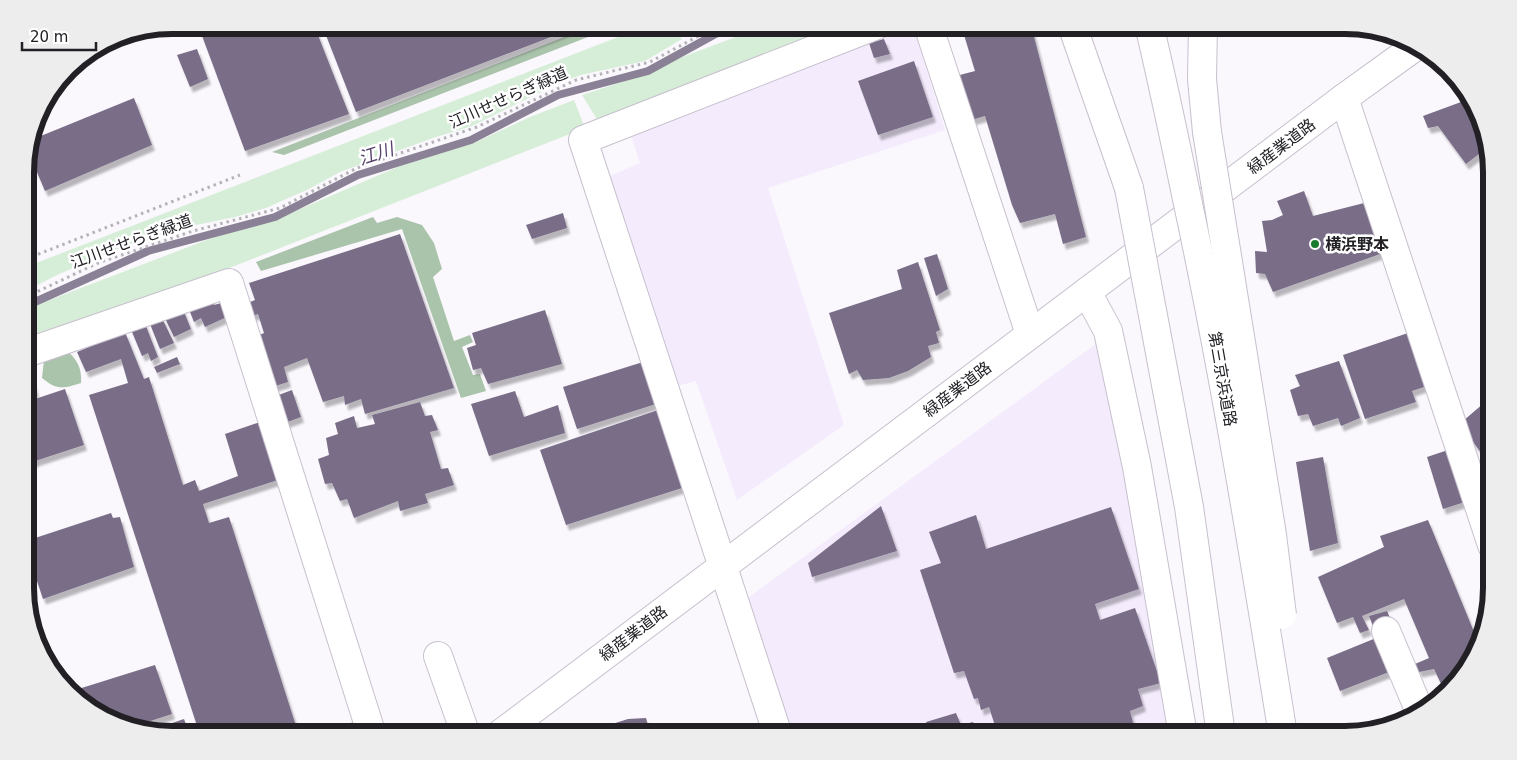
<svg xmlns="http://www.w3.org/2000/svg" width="1517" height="760" viewBox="0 0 1517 760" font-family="'DejaVu Sans','Noto Sans JP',sans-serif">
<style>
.built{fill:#f4ebfd}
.green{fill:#d6eed7}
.forest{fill:#aac3ab}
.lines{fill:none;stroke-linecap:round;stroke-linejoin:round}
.stream{stroke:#8b8196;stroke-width:8}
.building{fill:#796d87;filter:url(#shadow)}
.minor-casing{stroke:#c7c0ce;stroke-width:30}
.major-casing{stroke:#c7c0ce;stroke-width:30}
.highway-casing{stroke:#c7c0ce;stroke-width:30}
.path{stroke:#b5b2b8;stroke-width:3;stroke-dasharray:2.5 4;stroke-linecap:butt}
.minor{stroke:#fff;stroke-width:28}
.major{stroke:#fff;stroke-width:28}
.highway{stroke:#fff;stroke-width:28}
.highway-bridge-casing{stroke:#c7c0ce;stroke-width:30;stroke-linecap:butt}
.highway-bridge{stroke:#fff;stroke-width:28}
.poi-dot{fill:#187b2d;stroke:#fff;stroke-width:2}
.labels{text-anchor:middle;stroke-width:5;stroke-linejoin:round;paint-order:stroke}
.street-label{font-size:16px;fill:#222025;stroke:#fff}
.poi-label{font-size:16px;font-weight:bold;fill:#222025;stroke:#fff;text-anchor:start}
.water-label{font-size:18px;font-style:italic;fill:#57426c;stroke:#fff}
.rim{fill:none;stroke:#222025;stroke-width:6}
</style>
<defs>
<filter id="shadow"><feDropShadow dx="3" dy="5.5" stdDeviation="1" flood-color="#0004"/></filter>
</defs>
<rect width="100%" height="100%" fill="#faf7fd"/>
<!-- built -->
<g class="built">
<polygon points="908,25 913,25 945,130 768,188 844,425 737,500 696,381 677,386 605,178 640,163 631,135"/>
<polygon points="1097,343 1122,443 1172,735 790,735 745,600"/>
</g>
<!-- green -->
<g class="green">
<polygon points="649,25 662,25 682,39 645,61 581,75 559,83 472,126 433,138 340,172 309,189 266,208 235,217 176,229 117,249 57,275 26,291 26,267"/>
<polygon points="768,25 854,25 598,121 582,95 650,73 669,62"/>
<polygon points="574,100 585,128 49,339 44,331 26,337 26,309 238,228 291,213 400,166 474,143 530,117"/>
</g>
<!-- forest -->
<g class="forest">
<polygon points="595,25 619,25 284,155 272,152"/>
<polygon points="373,217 377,223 397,217 422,225 434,243 442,269 433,277 454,341 470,335 473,342 462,347 473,375 480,374 486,391 461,398 402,229 261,271 256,262"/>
<path d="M66 350C77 359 82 368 81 383 62 389 57 390 42 378L44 360Z"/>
<polygon points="357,721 362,735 335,735 332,728"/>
</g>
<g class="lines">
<!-- stream -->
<polyline class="stream" points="26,306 148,251 275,217 358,175 471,140 558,95 648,71 732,25"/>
</g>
<!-- building -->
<g class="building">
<polygon points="198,25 314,25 349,114 245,151"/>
<polygon points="322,25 582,25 356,112"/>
<polygon points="961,25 1031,25 1086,237 1063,244 1055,214 1020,223 1012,205 985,116 968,121 956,76 975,71"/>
<polygon points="884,39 890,54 874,58 869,43"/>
<polygon points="197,49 208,79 190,87 177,55"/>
<polygon points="914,61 933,117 878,135 858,81"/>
<polygon points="1467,96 1488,147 1466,164 1438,126 1428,128 1423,116 1461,102"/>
<polygon points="134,98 152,145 45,191 28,151 31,140"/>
<polygon points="1491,161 1491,172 1486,164"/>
<polygon points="1304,191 1313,216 1368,202 1383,253 1273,292 1265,274 1256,273 1255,251 1267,252 1262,221 1272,220 1283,215 1277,201"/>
<polygon points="563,213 567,228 532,239 526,225"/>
<polygon points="400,234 454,388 365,414 361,399 345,405 344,396 323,402 307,358 284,367 288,382 272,387 255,337 264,333 258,314 249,317 245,304 255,300 249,283"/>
<polygon points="937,254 948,289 936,296 924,258"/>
<polygon points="918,262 940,330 936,332 939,343 928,346 931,357 908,371 889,378 863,380 857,370 849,374 829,313 902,289 897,270"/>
<polygon points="211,296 214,305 225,302 231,315 205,327 201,318 194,322 187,304"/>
<polygon points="182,307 191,329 174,337 163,314"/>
<polygon points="545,310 562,364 488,384 481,368 473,370 467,348 476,345 472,333"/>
<polygon points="162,318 174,343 160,349 150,324"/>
<polygon points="144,321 158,357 151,361 148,353 142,356 130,327"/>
<polygon points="125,332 144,379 149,377 183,485 195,480 199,491 238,476 225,434 260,422 278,480 203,504 209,523 229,517 297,729 279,735 200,735 89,395 128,383 121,359 86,372 77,352"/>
<polygon points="1411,332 1427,386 1412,391 1416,402 1365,419 1343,355"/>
<polygon points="177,357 180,364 157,373 154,367"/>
<polygon points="26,361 36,392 26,396"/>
<polygon points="1339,361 1360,418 1341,426 1338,418 1313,426 1308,414 1298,416 1290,390 1300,386 1295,375"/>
<polygon points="643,362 656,404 577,429 563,387"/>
<polygon points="65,389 84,445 26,464 26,402"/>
<polygon points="292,390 301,417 285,423 276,396"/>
<polygon points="515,391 524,417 558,405 565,433 489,456 471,404"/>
<polygon points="1491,397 1492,451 1484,457 1466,432 1463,421"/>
<polygon points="420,402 425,416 432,415 438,430 430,432 441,469 448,468 454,485 425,494 428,503 400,511 398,501 354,518 347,499 340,501 332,483 325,484 318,459 329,455 326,438 338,434 335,423 354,416 357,428 375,424 372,415"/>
<polygon points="658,410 682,488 566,525 540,450"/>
<polygon points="1448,450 1465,502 1443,509 1427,457"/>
<polygon points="1323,457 1338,543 1310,551 1296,462"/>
<polygon points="881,506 897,551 812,577 808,563"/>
<polygon points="1111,507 1139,589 1095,604 1100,620 1135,608 1161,683 1138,689 1143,706 1130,711 1136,735 998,735 989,707 981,710 978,698 974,699 964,671 954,673 920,570 941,563 929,532 976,515 986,549"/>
<polygon points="111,513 113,518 120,517 134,567 43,599 33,569 26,572 26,541"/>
<polygon points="1428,520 1479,644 1477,653 1444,690 1434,669 1419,672 1415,664 1429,658 1404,599 1362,616 1369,630 1360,633 1353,617 1337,623 1318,577 1384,547 1380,536"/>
<polygon points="1387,611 1390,618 1373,626 1369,616"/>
<polygon points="1376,638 1389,672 1340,691 1327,658"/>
<polygon points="155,665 172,714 135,726 107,720 72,691"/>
<polygon points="956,713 961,725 973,722 976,730 991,727 993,735 931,735 926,722"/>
<polygon points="646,718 651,735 596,735 609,725 628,719"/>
<polygon points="184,719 190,735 172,735 151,730"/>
</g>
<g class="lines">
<defs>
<g id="minor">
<polyline points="928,25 1030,334"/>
<polyline points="1344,98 1492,545"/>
<polyline points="1087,292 1108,331 1137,467 1183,735"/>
<polyline points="26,353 229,283 372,735"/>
<polyline points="1386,631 1420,712"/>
<polyline points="438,656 466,735"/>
<polyline points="778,735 583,140 877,25"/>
</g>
<polyline id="major" points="499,735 1344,98 1416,46"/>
<g id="highway">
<polyline points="1072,25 1129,188"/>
<polyline points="1203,25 1202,79 1207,132"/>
</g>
</defs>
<!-- minor casing -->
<use href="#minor" class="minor-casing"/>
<!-- major casing -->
<use href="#major" class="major-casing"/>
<!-- highway casing -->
<use href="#highway" class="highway-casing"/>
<!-- path -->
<g class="path">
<polyline points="26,259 240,175"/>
<polyline points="26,297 98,263 193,231 280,208 357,168 477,127 576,80 650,62 719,25"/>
</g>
<!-- minor -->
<use href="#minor" class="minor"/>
<!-- major -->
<use href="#major" class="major"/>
<!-- highway -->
<use href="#highway" class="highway"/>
<defs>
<g id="highway-bridge">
<path d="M1149 25C1163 83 1175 141 1187 199 1225 376 1254 555 1283 735"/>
<polyline points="1207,132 1272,535 1282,615"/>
<polyline points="1129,188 1189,507 1221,735"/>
</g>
</defs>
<!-- highway-bridge casing -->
<use href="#highway-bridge" class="highway-bridge-casing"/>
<!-- highway-bridge -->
<use href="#highway-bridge" class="highway-bridge"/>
</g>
<!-- markers -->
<circle class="poi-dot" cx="1315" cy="244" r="5"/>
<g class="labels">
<!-- street labels -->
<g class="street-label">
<text transform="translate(508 97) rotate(-24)" y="6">江川せせらぎ緑道</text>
<text transform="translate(1281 146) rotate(-37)" y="6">緑産業道路</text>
<text transform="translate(131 241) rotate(-20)" y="6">江川せせらぎ緑道</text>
<text transform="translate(1223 379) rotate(80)" y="6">第三京浜道路</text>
<text transform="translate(957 389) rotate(-37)" y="6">緑産業道路</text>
<text transform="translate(633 633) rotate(-37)" y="6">緑産業道路</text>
</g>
<!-- poi labels -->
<g class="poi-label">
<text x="1325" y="250">横浜野本</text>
</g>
<!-- water labels -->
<g class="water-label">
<text transform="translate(376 154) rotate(-18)" y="6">江川</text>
</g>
</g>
<!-- crop -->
<path d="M0 0H1517V760H0ZM172 34H1345A138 138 0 0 1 1483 172V588A138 138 0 0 1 1345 726H172A138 138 0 0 1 34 588V172A138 138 0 0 1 172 34Z" fill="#ededee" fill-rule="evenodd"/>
<path class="rim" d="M172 34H1345A138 138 0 0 1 1483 172V588A138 138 0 0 1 1345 726H172A138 138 0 0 1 34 588V172A138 138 0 0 1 172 34Z"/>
<!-- scale -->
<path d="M22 42v8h74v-8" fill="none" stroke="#222025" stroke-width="2.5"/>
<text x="30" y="42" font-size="15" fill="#222025" stroke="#ffffff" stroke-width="4" paint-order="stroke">20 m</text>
</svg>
